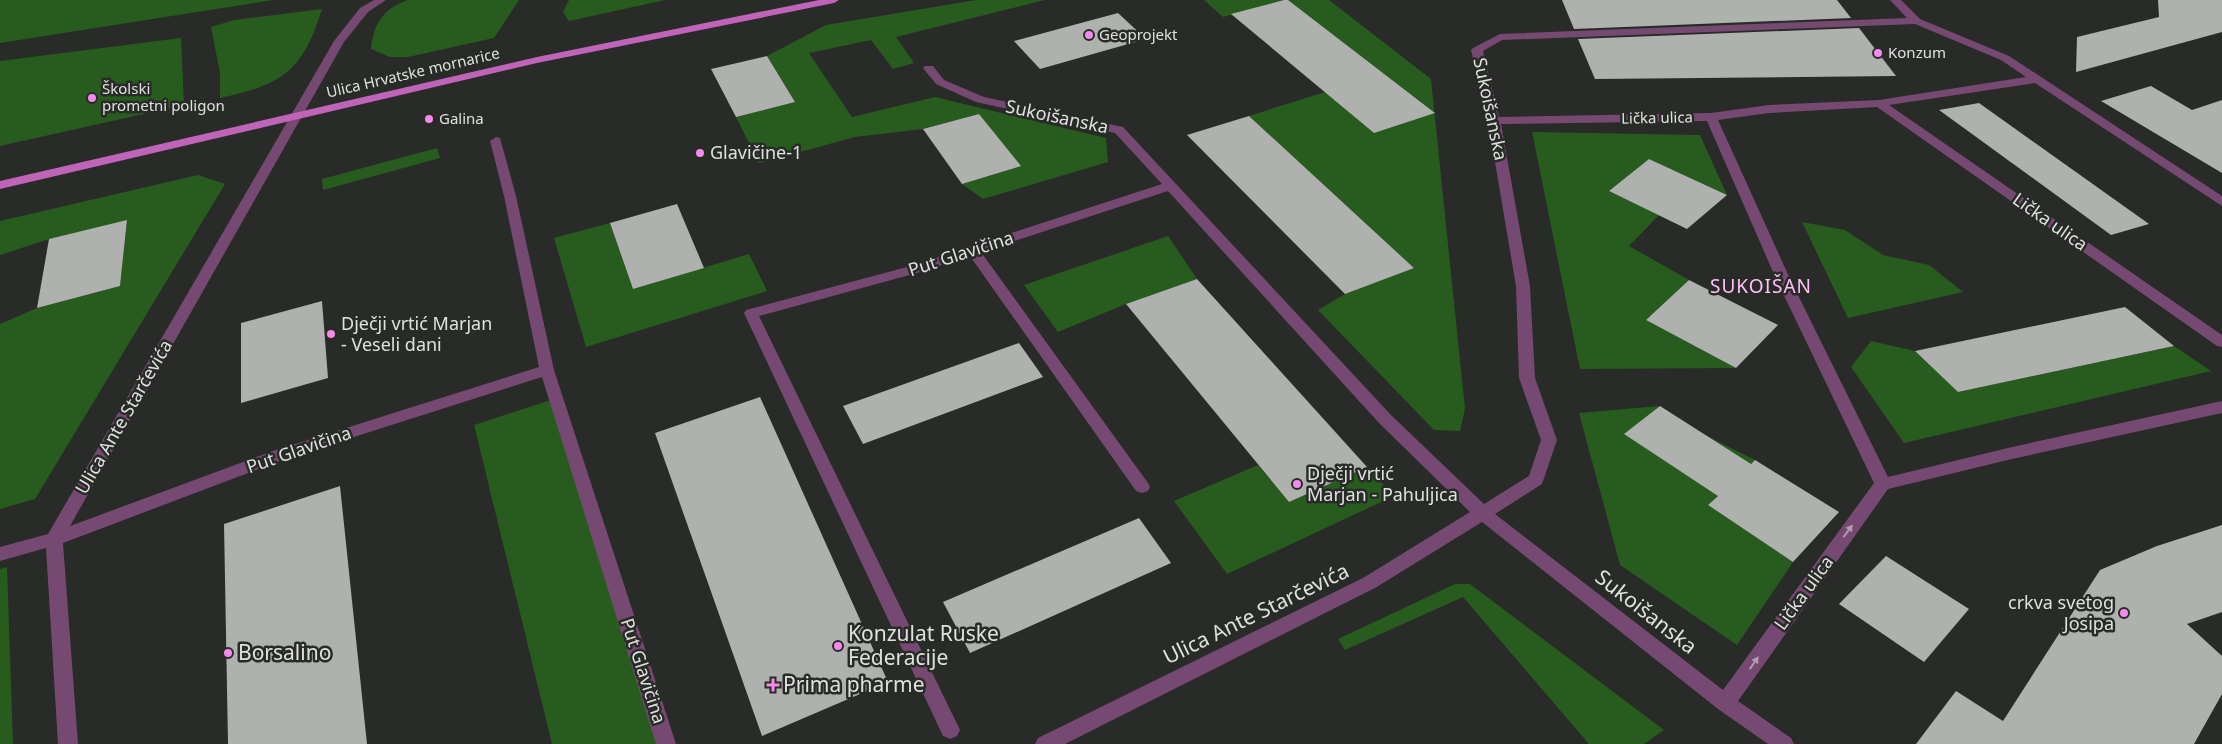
<svg xmlns="http://www.w3.org/2000/svg" width="2222" height="744" viewBox="0 0 2222 744" font-family="'Noto Sans',sans-serif">
<style>
.green{fill:#275c1e}
.building{fill:#aeb1ad}
.lines{fill:none;stroke-linecap:round;stroke-linejoin:round}
.minor{fill:#764972;fill-rule:evenodd}
.major{fill:#c064ba;fill-rule:evenodd}
.oneway{fill:#b09dae}
.poi-dot{fill:#f689ed;stroke:#282b27;stroke-width:2}
.labels{text-anchor:middle;stroke-width:5;stroke-linejoin:round;paint-order:stroke}
.far-poi-label{font-size:15px;fill:#dfe1df;stroke:#282b27;text-anchor:start}
.far-street-label{font-size:15px;fill:#dfe1df;stroke:#282b27}
.street-label{font-size:18px;fill:#dfe1df;stroke:#282b27}
.poi-label{font-size:18px;fill:#dfe1df;stroke:#282b27;text-anchor:start}
.neighbourhood-label{font-size:19px;letter-spacing:1px;fill:#ffc1f8;stroke:#282b27}
.near-street-label{font-size:21px;fill:#dfe1df;stroke:#282b27}
.near-poi-label{font-size:21px;fill:#dfe1df;stroke:#282b27;text-anchor:start}
</style>
<rect width="100%" height="100%" fill="#282b27"/>
<!-- green -->
<g class="green">
<polygon points="0,0 273,0 0,43"/>
<path d="M408 0H519L494 38 408 57H390L371 49C373 25 383 8 408 0Z"/>
<polygon points="569,0 665,0 569,21 563,12"/>
<polygon points="976,0 1045,0 896,37 914,63 893,69 871,40 809,53 852,117 935,97 1106,138 1108,162 983,199 962,184 1020,166 979,114 923,129 855,137 759,163 736,117 795,102 767,56 826,25"/>
<polygon points="1204,0 1284,0 1223,17"/>
<polygon points="1288,0 1329,0 1431,79 1465,409 1460,431 1434,430 1318,310 1345,294 1413,267 1249,116 1325,92 1434,112"/>
<path d="M322 9C303 71 282 85 220 98V73L211 27 234 20Z"/>
<polygon points="181,38 184,105 0,146 0,61"/>
<polygon points="1532,132 1700,135 1727,195 1649,159 1609,191 1659,215 1629,246 1689,280 1646,320 1736,368 1580,369"/>
<polygon points="437,148 440,158 323,190 322,179"/>
<polygon points="198,175 225,184 35,499 0,509 0,324 37,308 120,286 127,221 49,239 0,255 0,221"/>
<polygon points="1802,222 1845,230 1883,255 1929,265 1963,292 1848,318"/>
<polygon points="610,223 633,289 749,254 767,291 586,347 554,238"/>
<polygon points="1168,236 1197,279 1126,304 1058,332 1024,285"/>
<polygon points="1871,341 1915,351 1958,392 2174,346 2211,371 1904,443 1851,367"/>
<polygon points="557,398 666,744 552,744 474,425"/>
<polygon points="1660,406 1625,434 1674,467 1709,437 1755,460 1708,505 1793,562 1737,645 1620,565 1579,413"/>
<polygon points="1258,465 1289,502 1367,467 1394,496 1227,574 1174,501"/>
<polygon points="7,567 13,744 0,744 0,569"/>
<polygon points="1455,584 1470,584 1664,730 1644,744 1589,744 1463,597 1345,650 1338,639"/>
</g>
<!-- building -->
<g class="building">
<polygon points="1284,0 1288,0 1435,113 1374,133 1231,14"/>
<polygon points="1562,0 1837,0 1851,18 1574,29"/>
<polygon points="2158,0 2222,0 2222,32 2076,72 2077,37 2159,17"/>
<polygon points="1118,13 1146,39 1040,69 1014,41"/>
<polygon points="1859,28 1896,76 1595,79 1578,39"/>
<polygon points="767,56 795,102 736,117 711,69"/>
<polygon points="2151,86 2192,110 2222,100 2222,173 2101,101"/>
<polygon points="1979,103 2149,224 2111,235 1939,110"/>
<polygon points="979,114 1021,166 962,184 923,129"/>
<polygon points="1249,116 1414,268 1345,294 1187,135"/>
<polygon points="1649,159 1727,195 1687,229 1609,191"/>
<polygon points="677,204 704,268 633,289 610,223"/>
<polygon points="127,220 120,286 37,308 49,239"/>
<polygon points="1197,279 1367,467 1289,502 1126,304"/>
<polygon points="1689,280 1778,325 1736,368 1646,320"/>
<polygon points="322,301 328,378 241,403 241,323"/>
<polygon points="2125,307 2174,346 1958,392 1915,351"/>
<polygon points="1019,343 1043,377 863,444 843,406"/>
<polygon points="760,397 888,682 762,736 655,433"/>
<polygon points="1660,406 1751,464 1755,460 1839,512 1793,562 1708,505 1718,496 1624,434"/>
<polygon points="340,486 367,744 228,744 224,524"/>
<polygon points="1139,518 1171,563 970,653 943,602"/>
<polygon points="2222,525 2222,612 2187,624 2222,656 2222,694 2194,744 1916,744 1956,691 2003,721 2100,570 2157,546"/>
<polygon points="1886,556 1969,609 1924,662 1839,604"/>
</g>
<g class="lines">
<!-- minor -->
<g class="minor">
<polygon points="374,0 386,0 368,12 344,42 70,526 273,451 539,367 504,196 490,141 496,137 500,138 516,196 554,370 676,744 656,744 542,377 285,459 63,543 78,744 58,744 46,548 0,561 0,547 48,534 334,41 360,8"/>
<path d="M1890 0H1901L1920 19 2009 56 2222 196V206L2035 83 1889 105 2222 335V347L2217 346 1877 107 1769 113 1718 120 1791 281 1888 477 2012 447 2222 401V413L2012 459 1888 489 1738 701 1791 738 1794 744H1768L1718 709 1482 522 1375 588 1065 744H1035L1038 738 1363 578 1470 512 1379 423 1168 191 981 252 1148 483 1150 487 1148 491 1142 493 1136 491 970 256 917 273 759 316 960 730 957 736 950 739 943 736 744 313 746 310 907 267 1162 184 1115 133 976 102 936 84 923 68 925 66H933L944 80 984 97 1123 127 1391 415 1484 504 1529 476 1541 440 1519 378 1516 286 1488 121 1471 50 1473 48 1500 34 1907 18ZM1915 24 2001 60 2026 77 1879 100 1769 105 1711 113 1499 117 1483 51 1502 40ZM1707 121 1777 281 1874 483 1723 690 1495 514 1542 484 1557 440 1535 378 1530 286 1501 124Z"/>
</g>
<!-- major -->
<polygon class="major" points="819,0 839,0 834,3 537,63 0,189 0,181 537,57"/>
</g>
<!-- one-way arrows -->
<defs><path id="oneway-solid" d="M-6-.8H1V-3.2L6.5 0L1 3.2V.8H-6Z" transform="scale(1.25)"/></defs>
<g class="oneway">
<use href="#oneway-solid" transform="translate(1848 531) rotate(-54)"/>
<use href="#oneway-solid" transform="translate(1754 663) rotate(-55)"/>
</g>
<!-- markers -->
<g class="poi-dot">
<circle cx="1089" cy="35" r="5"/>
<circle cx="1878" cy="53" r="5"/>
<circle cx="92" cy="98" r="5"/>
<circle cx="429" cy="119" r="5"/>
<circle cx="700" cy="153" r="5"/>
<circle cx="331" cy="334" r="5"/>
<circle cx="1297" cy="484" r="5"/>
<circle cx="2124" cy="613" r="5"/>
<circle cx="838" cy="646" r="5"/>
<circle cx="228" cy="653" r="5"/>
<path d="M770.5 677.5h5v5h5v5h-5v5h-5v-5h-5v-5h5z"/>
</g>
<g class="labels">
<!-- far-poi labels -->
<g class="far-poi-label">
<text x="1099" y="40">Geoprojekt</text>
<text x="1888" y="58">Konzum</text>
<text x="102" y="94">Školski<tspan x="102" dy="17">prometni poligon</tspan></text>
<text x="439" y="124">Galina</text>
</g>
<!-- far-street labels -->
<g class="far-street-label">
<text transform="translate(413 73) rotate(-13)" y="5">Ulica Hrvatske mornarice</text>
<text transform="translate(1657 118) rotate(-1)" y="5">Lička ulica</text>
</g>
<!-- street labels -->
<g class="street-label">
<text transform="translate(1490 109) rotate(78)" y="6">Sukoišanska</text>
<text transform="translate(1057 117) rotate(12)" y="6">Sukoišanska</text>
<text transform="translate(2050 222) rotate(35)" y="6">Lička ulica</text>
<text transform="translate(961 254) rotate(-18)" y="6">Put Glavičina</text>
<text transform="translate(124 417) rotate(-60)" y="6">Ulica Ante Starčevića</text>
<text transform="translate(299 450) rotate(-19)" y="6">Put Glavičina</text>
<text transform="translate(1804 593) rotate(-54)" y="6">Lička ulica</text>
<text transform="translate(643 671) rotate(72)" y="6">Put Glavičina</text>
</g>
<!-- poi labels -->
<g class="poi-label">
<text x="710" y="159">Glavičine-1</text>
<text x="341" y="330">Dječji vrtić Marjan<tspan x="341" dy="21">- Veseli dani</tspan></text>
<text x="1307" y="480">Dječji vrtić<tspan x="1307" dy="21">Marjan - Pahuljica</tspan></text>
<text x="2114" y="609" text-anchor="end">crkva svetog<tspan x="2114" dy="21">Josipa</tspan></text>
</g>
<!-- neighbourhood labels -->
<g class="neighbourhood-label">
<text x="1761" y="293">SUKOIŠAN</text>
</g>
<!-- near-street labels -->
<g class="near-street-label">
<text transform="translate(1646 612) rotate(38)" y="7">Sukoišanska</text>
<text transform="translate(1256 614) rotate(-26)" y="7">Ulica Ante Starčevića</text>
</g>
<!-- near-poi labels -->
<g class="near-poi-label">
<text x="848" y="641">Konzulat Ruske<tspan x="848" dy="24">Federacije</tspan></text>
<text x="238" y="660">Borsalino</text>
<text x="783" y="692">Prima pharme</text>
</g>
</g>
</svg>
